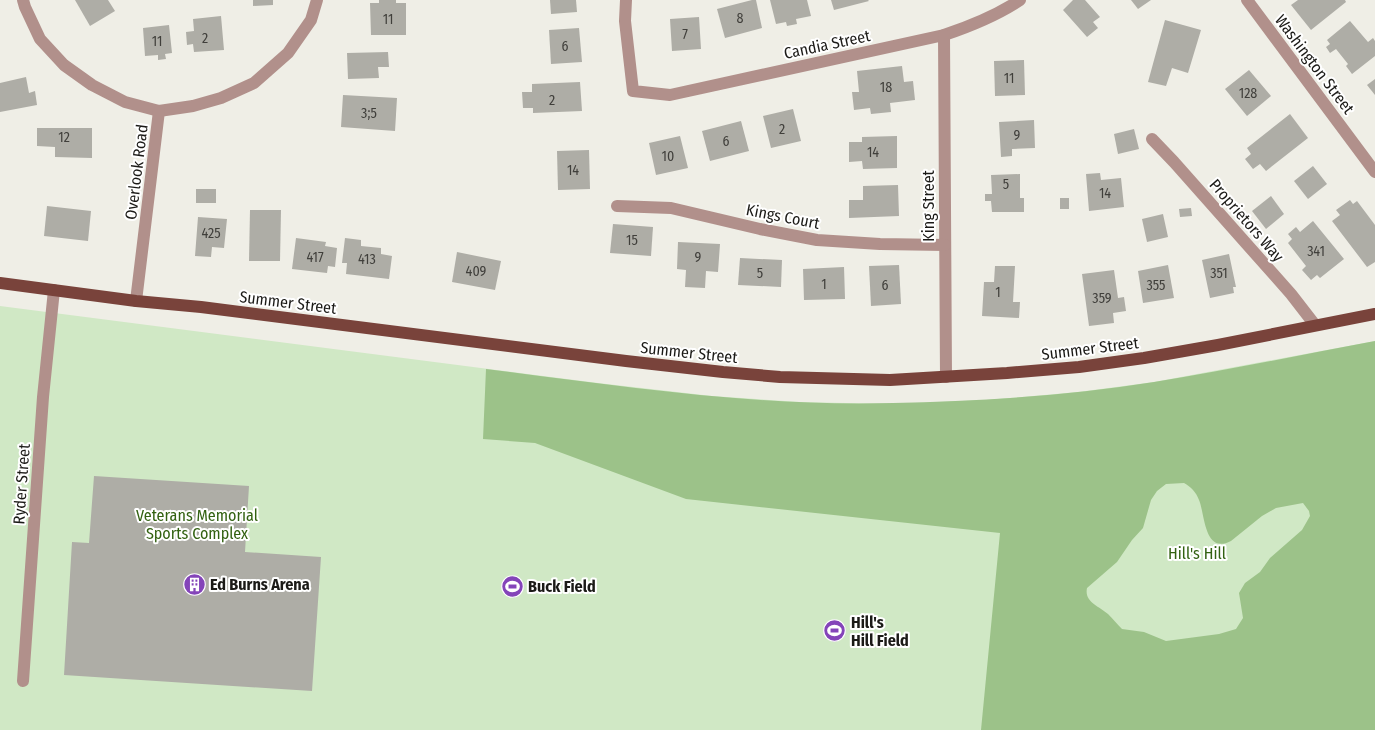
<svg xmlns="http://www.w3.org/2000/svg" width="1375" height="730" viewBox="0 0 1375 730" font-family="'Fira Sans Condensed',sans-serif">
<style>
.green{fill:#d0e8c5}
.forest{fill:#9cc289;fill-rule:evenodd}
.building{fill:#aeada6}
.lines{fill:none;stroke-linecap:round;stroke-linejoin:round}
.minor{stroke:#b1908b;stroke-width:12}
.major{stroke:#79433b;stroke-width:12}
.labels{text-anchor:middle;stroke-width:4;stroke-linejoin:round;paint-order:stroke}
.number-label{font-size:14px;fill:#403f3b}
.street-label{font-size:16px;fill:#1b1a17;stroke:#fff}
.park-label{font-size:16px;fill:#326111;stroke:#fff}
.poi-label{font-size:16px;font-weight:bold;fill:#1b1a17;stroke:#fff;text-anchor:start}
</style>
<rect width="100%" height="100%" fill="#efeee6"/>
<!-- green -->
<polygon class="green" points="0,306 598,383 712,396 800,402 892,404 986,400 1078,392 1154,382 1375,341 1375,730 0,730"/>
<!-- forest -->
<path class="forest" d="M1375 341V730H981L1000 533 686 499 535 443 483 439 486 369C621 386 757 407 893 403 980 401 1068 396 1154 382 1228 370 1301 355 1375 341ZM1184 483C1191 487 1196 492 1199 500 1205 514 1204 555 1231 541L1262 516 1276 508 1303 503 1309 511 1310 516 1302 530 1270 558 1260 572 1245 583 1239 593 1243 618 1236 629 1219 634 1166 641 1144 632 1122 629C1117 624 1113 619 1108 614 1099 606 1084 602 1087 588L1117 562 1132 540 1143 528 1151 500 1157 491 1166 484Z"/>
<!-- building -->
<g class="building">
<polygon points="75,0 108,0 115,11 90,26"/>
<polygon points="253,0 273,0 273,5 253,6"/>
<polygon points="379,0 396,0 396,3 406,3 406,35 371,35 370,3 379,3"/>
<polygon points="550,0 576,0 577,12 551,14"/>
<polygon points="752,0 756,0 762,28 725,38 717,9"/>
<polygon points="770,0 807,0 811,16 796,19 797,24 787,26 786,22 776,24"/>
<polygon points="831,0 868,0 869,1 834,10"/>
<polygon points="1073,0 1085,0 1100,17 1093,22 1098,28 1087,37 1063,10"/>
<polygon points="1131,0 1151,0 1138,9"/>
<polygon points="1298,0 1345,0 1346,2 1311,30 1291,5"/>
<polygon points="221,16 224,50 194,52 193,44 187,45 186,32 194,31 193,19"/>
<polygon points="699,17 701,49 672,51 670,19"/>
<polygon points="1165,20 1201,30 1188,73 1172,68 1166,86 1148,82"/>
<polygon points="1350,21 1368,42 1373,38 1375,41 1375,56 1352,74 1346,66 1348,64 1336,49 1330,53 1326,47 1330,44 1327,40"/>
<polygon points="169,25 172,53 165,54 166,59 158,60 158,55 145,56 143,28"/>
<polygon points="579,28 582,62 551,64 549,30"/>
<polygon points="388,52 389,67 378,67 379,78 348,79 347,53"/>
<polygon points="1024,60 1025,95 995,96 994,61"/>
<polygon points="902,66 904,82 913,81 915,100 890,103 891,112 871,114 870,108 854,110 852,92 859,92 857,71"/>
<polygon points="1249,70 1271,96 1247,116 1225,89"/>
<polygon points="26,77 29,93 35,91 37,105 0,112 0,83"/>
<polygon points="1375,79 1375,95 1367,85"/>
<polygon points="580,82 582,111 533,113 533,108 523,108 522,92 532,92 532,84"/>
<polygon points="343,95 397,98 395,131 341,127"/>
<polygon points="793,109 801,141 771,148 763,116"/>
<polygon points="1290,114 1308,138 1266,171 1260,164 1253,169 1245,159 1251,154 1247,148"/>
<polygon points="1034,120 1035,148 1012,149 1012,156 1001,157 999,122"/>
<polygon points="741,121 749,151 710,161 702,131"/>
<polygon points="37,128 92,128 92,158 55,157 55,147 37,146"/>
<polygon points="1134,129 1139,149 1118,154 1114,134"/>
<polygon points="680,136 688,168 656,175 649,143"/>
<polygon points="897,136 897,168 863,169 862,161 849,162 849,142 862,142 862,137"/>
<polygon points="589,150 590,189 558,190 557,151"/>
<polygon points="1313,166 1327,184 1308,199 1294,181"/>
<polygon points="1100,173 1101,180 1121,178 1124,207 1089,211 1086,174"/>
<polygon points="1020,174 1020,198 1024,198 1024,212 992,212 991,201 985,201 985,194 992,194 991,175"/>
<polygon points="898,185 899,216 849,218 849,200 863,200 863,186"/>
<rect x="196" y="189" width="20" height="14"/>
<polygon points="1271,196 1284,214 1266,229 1252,211"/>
<rect x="1060" y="198" width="9" height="11"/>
<polygon points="1350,200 1353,204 1357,201 1375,225 1375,262 1367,267 1332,221 1340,215 1336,210"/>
<polygon points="47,206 91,211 88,241 44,236"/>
<polygon points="1191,208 1192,216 1180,217 1179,209"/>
<polygon points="250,210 281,210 280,261 249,261"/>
<polygon points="1163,214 1168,237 1147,242 1142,219"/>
<polygon points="198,217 227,219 224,248 212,247 211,257 195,256"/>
<polygon points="1313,221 1344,259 1320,278 1317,275 1311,280 1302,270 1306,266 1288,243 1292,239 1288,234 1296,227 1300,232"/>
<polygon points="613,224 653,227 651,256 610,253"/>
<polygon points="296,238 326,242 325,246 337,248 335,267 328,266 327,273 292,269"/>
<polygon points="345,238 361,240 361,246 381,248 381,254 392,256 389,279 346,274 347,263 342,263"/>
<polygon points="678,242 720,244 718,272 706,271 705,288 685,287 686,270 677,269"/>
<polygon points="457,252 501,261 495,290 452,282"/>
<polygon points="1229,254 1236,287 1233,287 1234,293 1210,298 1202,260"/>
<polygon points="740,258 782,260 781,287 738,285"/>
<polygon points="899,265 901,304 871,306 869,266"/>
<polygon points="1168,265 1174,298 1143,303 1138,271"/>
<polygon points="995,266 1015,266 1013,302 1020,302 1019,318 982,316 984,282 994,282"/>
<polygon points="844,267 845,299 804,300 803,269"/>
<polygon points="1114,270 1118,298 1124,297 1126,311 1113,313 1114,323 1089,326 1082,274"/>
<polygon points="94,476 249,486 245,552 321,557 312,691 64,675 72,542 89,543"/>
</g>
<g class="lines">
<!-- minor -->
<g class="minor">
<polyline points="23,0 25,7 40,39 64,65 92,85 125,102 159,111 193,106 221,98 254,83 288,53 311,20 317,0"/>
<path d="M626 0 625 21 633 91 670 95 944 35C971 26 996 16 1020 0"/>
<polyline points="1247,0 1375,172"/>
<polyline points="944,35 946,377"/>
<polyline points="1152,139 1174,162 1291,294 1315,325"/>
<polyline points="617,206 671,208 760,229 817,240 880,244 945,245"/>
<polyline points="136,301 159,111"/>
<polyline points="23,681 43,397 54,290"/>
</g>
<!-- major -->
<polyline class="major" points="0,283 136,301 201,307 626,361 723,372 780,377 890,380 1007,373 1079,367 1144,358 1218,345 1375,314"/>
</g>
<!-- icons -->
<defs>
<symbol id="building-disc" viewBox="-11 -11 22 22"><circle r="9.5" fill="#8444b9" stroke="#fff"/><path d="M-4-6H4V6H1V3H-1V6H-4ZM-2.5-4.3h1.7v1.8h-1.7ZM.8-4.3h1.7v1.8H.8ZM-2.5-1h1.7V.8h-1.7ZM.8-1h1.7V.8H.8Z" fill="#fff"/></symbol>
<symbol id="stadium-disc" viewBox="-11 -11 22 22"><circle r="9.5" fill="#8444b9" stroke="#fff"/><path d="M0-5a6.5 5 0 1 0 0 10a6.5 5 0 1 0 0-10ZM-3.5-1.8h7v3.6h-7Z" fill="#fff"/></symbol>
</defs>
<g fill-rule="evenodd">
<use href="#building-disc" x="182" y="572" width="25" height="25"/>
<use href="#stadium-disc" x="500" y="574" width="25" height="25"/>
<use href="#stadium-disc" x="822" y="618" width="25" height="25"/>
</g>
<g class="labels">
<!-- number labels -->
<g class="number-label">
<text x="740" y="23">8</text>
<text x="388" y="24">11</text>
<text x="685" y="39">7</text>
<text x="205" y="43">2</text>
<text x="157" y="46">11</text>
<text x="565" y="51">6</text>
<text x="1009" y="83">11</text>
<text x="886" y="92">18</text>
<text x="1248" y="98">128</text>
<text x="552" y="105">2</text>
<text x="369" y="118">3;5</text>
<text x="782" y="134">2</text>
<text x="1017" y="140">9</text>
<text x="64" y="142">12</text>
<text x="726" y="146">6</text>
<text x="873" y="157">14</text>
<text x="668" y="161">10</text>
<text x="573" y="175">14</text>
<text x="1006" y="189">5</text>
<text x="1105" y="198">14</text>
<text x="211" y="238">425</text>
<text x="632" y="245">15</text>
<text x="1316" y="256">341</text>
<text x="315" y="262">417</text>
<text x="698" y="262">9</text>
<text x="367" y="264">413</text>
<text x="476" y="276">409</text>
<text x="760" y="278">5</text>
<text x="1219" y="278">351</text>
<text x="824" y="289">1</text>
<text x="885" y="290">6</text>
<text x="1156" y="290">355</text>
<text x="998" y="297">1</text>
<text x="1102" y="303">359</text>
</g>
<!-- street labels -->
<g class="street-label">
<text transform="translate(827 44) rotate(-12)" y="6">Candia Street</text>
<text transform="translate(1315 64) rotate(53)" y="6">Washington Street</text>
<text transform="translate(136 172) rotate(-83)" y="6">Overlook Road</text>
<text transform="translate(928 206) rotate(-90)" y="6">King Street</text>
<text transform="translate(783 216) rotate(11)" y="6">Kings Court</text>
<text transform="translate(1247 220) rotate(49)" y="6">Proprietors Way</text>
<text transform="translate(288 302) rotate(7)" y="6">Summer Street</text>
<text transform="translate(1090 348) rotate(-7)" y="6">Summer Street</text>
<text transform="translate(689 352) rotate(6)" y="6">Summer Street</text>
<text transform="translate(21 484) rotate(-86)" y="6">Ryder Street</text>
</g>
<!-- park labels -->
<g class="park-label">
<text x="197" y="521">Veterans Memorial<tspan x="197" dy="18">Sports Complex</tspan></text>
<text x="1197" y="559">Hill's Hill</text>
</g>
<!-- poi labels -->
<g class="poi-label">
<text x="210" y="590">Ed Burns Arena</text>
<text x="528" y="592">Buck Field</text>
<text x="851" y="628">Hill's<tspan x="851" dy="18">Hill Field</tspan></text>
</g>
</g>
</svg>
